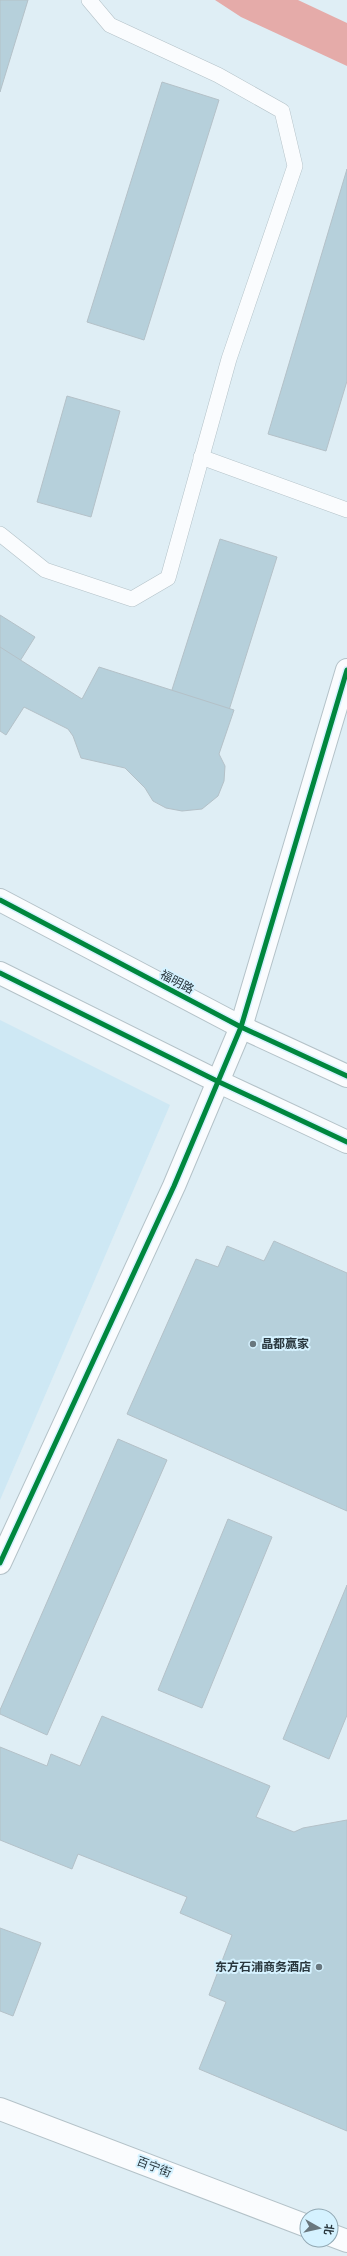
<svg xmlns="http://www.w3.org/2000/svg" width="347" height="2256" viewBox="0 0 347 2256" font-family="'Exo 2','Noto Sans SC',sans-serif">
<style>
.built{fill:#cee8f4}
.water{fill:#e5aba9}
.building{fill:#b6d0db;stroke:#b4c1c8}
.lines{fill:none;stroke-linecap:round;stroke-linejoin:round}
.lane-casing{stroke:#b4c2c8;stroke-width:16}
.street-casing{stroke:#b4c2c8;stroke-width:24}
.secondary-casing{stroke:#b4c2c8;stroke-width:24}
.primary-casing{stroke:#b4c2c8;stroke-width:24}
.lane{stroke:#fafcfe;stroke-width:15}
.street{stroke:#fafcfe;stroke-width:22}
.secondary{stroke:#fafcfe;stroke-width:22}
.primary{stroke:#fafcfe;stroke-width:22}
.cycleway-casing{stroke:#d5f2ff;stroke-width:8}
.cycleway{stroke:#00873e;stroke-width:5}
.poi-dot{fill:#69777e;stroke:#d5f2ff;stroke-width:1.5}
.labels{text-anchor:middle;stroke-width:4;stroke-linejoin:round;paint-order:stroke}
.street-label{font-size:12px;fill:#29373e;stroke:#d5f2ff}
.poi-label{font-size:12px;font-weight:bold;fill:#29373e;stroke:#d5f2ff;text-anchor:start}
</style>
<rect width="100%" height="100%" fill="#dfeef5"/>
<!-- built -->
<polygon class="built" points="0,1020 170,1105 0,1500"/>
<!-- water -->
<polygon class="water" points="215,0 298,0 347,23 347,66 241,17"/>
<!-- building -->
<g class="building">
<polygon points="0,0 28,0 0,92"/>
<polygon points="162,82 219,100 144,340 87,322"/>
<polygon points="347,169 347,381 326,451 268,434"/>
<polygon points="67,396 120,411 91,517 37,502"/>
<polygon points="220,539 277,557 214,758 156,740"/>
<polygon points="0,615 35,637 0,693"/>
<polygon points="0,647 82,699 99,667 234,710 219,754 225,766 224,781 218,796 202,809 182,811 166,808 153,801 145,788 125,768 81,758 73,736 68,729 24,707 6,735 0,731"/>
<polygon points="274,1241 347,1273 347,1511 127,1414 196,1259 218,1267 227,1246 264,1261"/>
<polygon points="118,1439 167,1460 47,1735 0,1714 0,1710"/>
<polygon points="228,1519 272,1537 202,1708 158,1690"/>
<polygon points="347,1585 347,1715 329,1759 283,1739"/>
<polygon points="102,1716 270,1786 256,1817 294,1832 303,1828 347,1820 347,2131 199,2069 226,2002 209,1995 232,1935 180,1913 187,1897 78,1854 72,1869 0,1840 0,1747 47,1766 51,1754 80,1766"/>
<polygon points="0,1928 41,1943 13,2016 0,2011"/>
</g>
<g class="lines">
<defs>
<g id="lane">
<polyline points="201,457 347,510"/>
<polyline points="0,534 45,570 132,599 168,578 229,359 295,166 282,111 218,75 110,25 89,0"/>
</g>
<polyline id="street" points="0,1563 174,1186 241,1027 347,670"/>
<g id="secondary">
<polyline points="0,2109 307,2226"/>
<polyline points="331,2235 347,2241"/>
</g>
<g id="primary">
<polyline points="0,900 241,1027 347,1076"/>
<polyline points="0,973 217,1081 347,1142"/>
</g>
</defs>
<!-- lane casing -->
<use href="#lane" class="lane-casing"/>
<!-- street casing -->
<use href="#street" class="street-casing"/>
<!-- secondary casing -->
<use href="#secondary" class="secondary-casing"/>
<!-- primary casing -->
<use href="#primary" class="primary-casing"/>
<!-- lane -->
<use href="#lane" class="lane"/>
<!-- street -->
<use href="#street" class="street"/>
<!-- secondary -->
<use href="#secondary" class="secondary"/>
<!-- primary -->
<use href="#primary" class="primary"/>
<defs>
<g id="cycleway">
<polyline points="0,900 241,1027 347,1076"/>
<polyline points="0,973 217,1081 347,1142"/>
<polyline points="0,1563 174,1186 241,1027 347,670"/>
</g>
</defs>
<!-- cycleway casing -->
<use href="#cycleway" class="cycleway-casing"/>
<!-- cycleway -->
<use href="#cycleway" class="cycleway"/>
</g>
<!-- markers -->
<g class="poi-dot">
<circle cx="253" cy="1344" r="4"/>
<circle cx="319" cy="1967" r="4"/>
</g>
<g class="labels">
<!-- street labels -->
<g class="street-label">
<text transform="translate(177 982) rotate(28)" y="4">福明路</text>
<text transform="translate(154 2167) rotate(21)" y="4">百宁街</text>
</g>
<!-- poi labels -->
<g class="poi-label">
<text x="261" y="1348">晶都赢家</text>
<text x="311" y="1971" text-anchor="end">东方石浦商务酒店</text>
</g>
</g>
<!-- north arrow -->
<g transform="translate(319 2228) rotate(98)"><circle r="19" fill="#d5f2ff" stroke="#90a7b2"/>
<path d="M0-3L7 15L0 10L-7 15Z" fill="#69777e"/>
<text y="-6" font-size="11" font-weight="bold" text-anchor="middle" fill="#29373e">北</text>
</g>
</svg>
